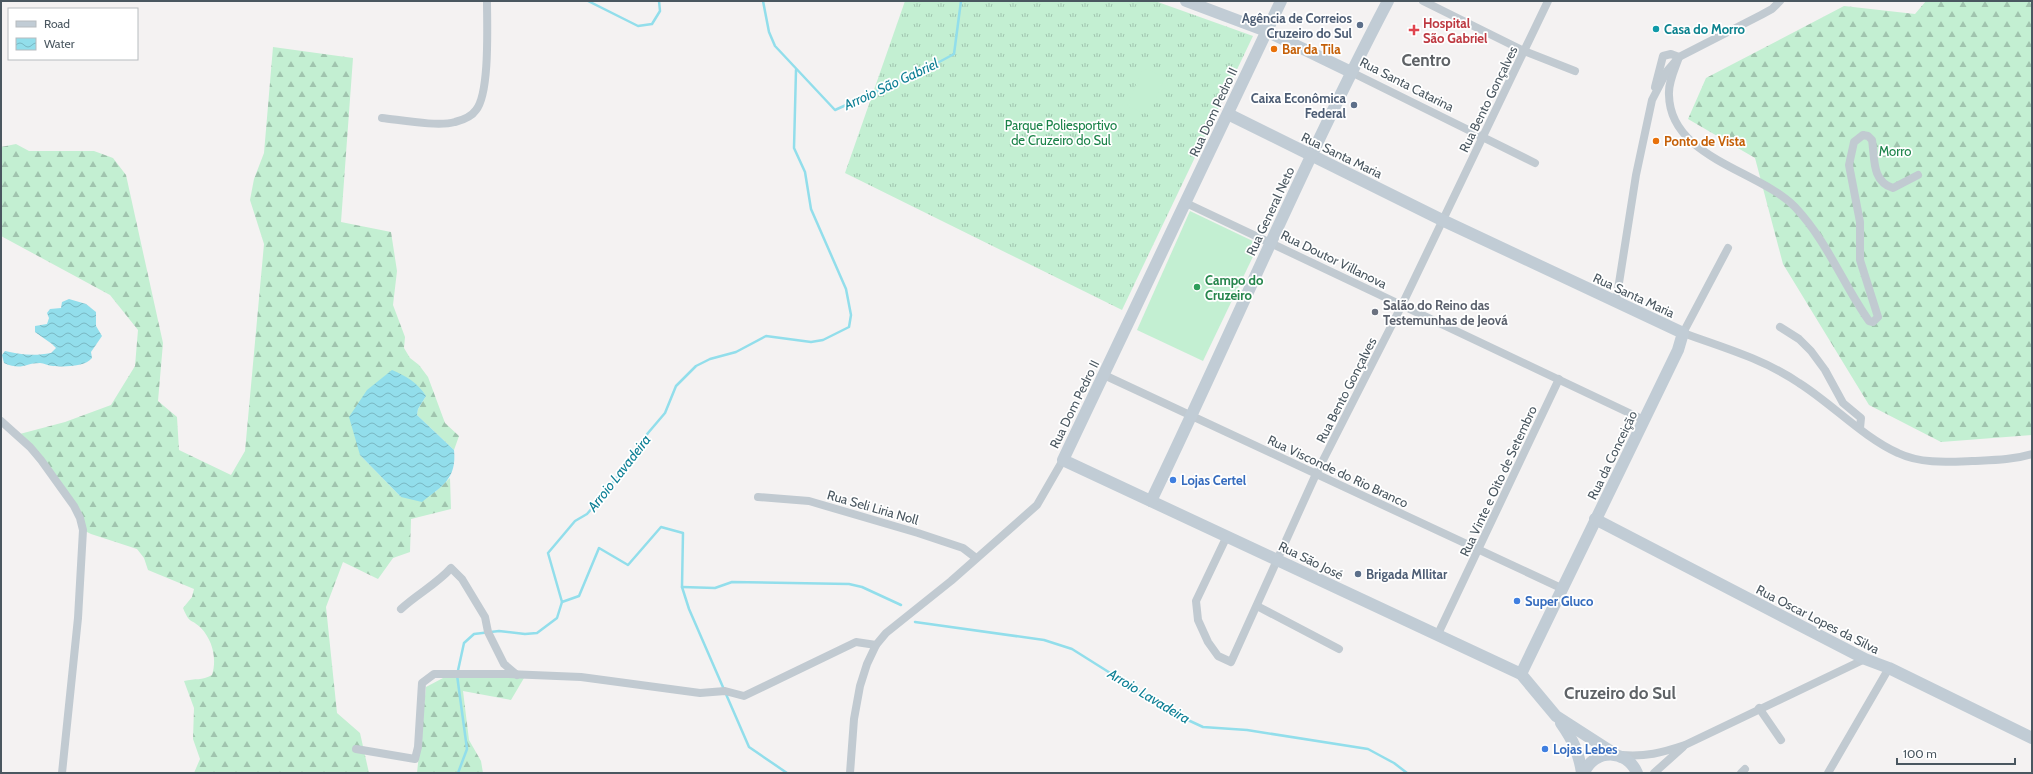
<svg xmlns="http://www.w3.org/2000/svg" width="2033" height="774" viewBox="0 0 2033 774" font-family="Cabin,sans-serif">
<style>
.grass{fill:url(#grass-tufts)}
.forest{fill:url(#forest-firs)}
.pitch{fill:#c3efd2}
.water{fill:url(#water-waves)}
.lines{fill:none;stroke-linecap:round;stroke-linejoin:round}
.stream{stroke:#92deeb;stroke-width:2.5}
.street{stroke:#c1cad1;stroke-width:8}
.secondary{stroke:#c1ccd5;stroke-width:12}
.service-dot{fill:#5c6f8a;stroke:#fff;stroke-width:1.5}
.culture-dot{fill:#0f9aa8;stroke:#fff;stroke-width:1.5}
.health-dot{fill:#e0444e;stroke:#fff;stroke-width:1.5}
.food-dot{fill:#e8710a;stroke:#fff;stroke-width:1.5}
.leisure-dot{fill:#2e9e5b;stroke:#fff;stroke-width:1.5}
.worship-dot{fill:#6b7280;stroke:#fff;stroke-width:1.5}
.shop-dot{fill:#3f7fe0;stroke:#fff;stroke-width:1.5}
.labels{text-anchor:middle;stroke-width:3.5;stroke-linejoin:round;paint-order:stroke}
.service-label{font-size:13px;font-weight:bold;fill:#4e5e75;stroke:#fff;text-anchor:end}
.health-label{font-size:13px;font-weight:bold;fill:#be3a42;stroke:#fff;text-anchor:start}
.culture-label{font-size:13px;font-weight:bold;fill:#0d838f;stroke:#fff;text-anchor:start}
.food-label{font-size:13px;font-weight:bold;fill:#c56008;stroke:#fff;text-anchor:start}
.street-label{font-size:13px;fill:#4a5760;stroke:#fff}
.park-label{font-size:13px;fill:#1a8248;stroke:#fff}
.leisure-label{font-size:13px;font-weight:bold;fill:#27864d;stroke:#fff;text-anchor:start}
.worship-label{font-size:13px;font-weight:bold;fill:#5b616d;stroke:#fff;text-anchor:start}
.shop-label{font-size:13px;font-weight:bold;fill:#366cbe;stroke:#fff;text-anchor:start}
.water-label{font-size:14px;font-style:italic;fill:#108196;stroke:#fff}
.district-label{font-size:17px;font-weight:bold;fill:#5f6367;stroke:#fff}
</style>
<defs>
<pattern id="grass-tufts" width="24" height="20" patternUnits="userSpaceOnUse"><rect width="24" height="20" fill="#c3efd2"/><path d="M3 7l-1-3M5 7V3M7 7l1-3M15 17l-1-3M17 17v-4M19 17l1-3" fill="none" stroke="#a0c4ae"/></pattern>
<pattern id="forest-firs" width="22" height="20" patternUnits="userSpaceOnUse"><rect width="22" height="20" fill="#c3efd2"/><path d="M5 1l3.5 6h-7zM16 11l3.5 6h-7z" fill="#a0c4ae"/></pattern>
<pattern id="water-waves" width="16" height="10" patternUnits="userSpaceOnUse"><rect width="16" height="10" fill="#92deeb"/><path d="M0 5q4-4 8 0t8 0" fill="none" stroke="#79b7c2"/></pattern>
</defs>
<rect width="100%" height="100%" fill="#f4f2f2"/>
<!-- grass -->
<polygon class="grass" points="905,1 1155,1 1253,36 1122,310 845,173"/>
<!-- forest -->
<g class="forest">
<polygon points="1926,1 2032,1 2032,435 1941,442 1869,405 1783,264 1755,158 1688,119 1706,78 1844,6 1915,14"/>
<path d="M273 47 353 58 341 222 391 232 397 271 393 305 405 337 404 348 410 358 419 365 428 377 445 423 459 436 454 450 417 415 418 409 426 396 360 455 401 497 435 492 450 478 451 509 411 519 410 552 393 558 378 579 343 562 326 607 337 713 360 733 369 773H194L200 759 193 739 194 708 184 681C195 678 202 681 212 675 217 659 213 641 201 628 191 618 190 625 183 608L192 597 194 589 148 570 144 558 137 549 91 534 83 530 74 506 16 435 65 422 111 405 135 366 138 330 110 295 1 236V147L16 144 29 151H94L113 158 126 175 163 343 158 401 177 417 179 450 231 475 245 451 264 244 250 200 254 179 264 153Z"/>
<polygon points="443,678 524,678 511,700 463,691 469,740 481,761 483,773 417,773 426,687"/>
</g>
<!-- pitch -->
<g class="pitch">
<polygon points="1143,68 1165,77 1149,115 1127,106"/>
<polygon points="1190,211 1259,244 1203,361 1137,330"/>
</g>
<!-- water -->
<g class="water">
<path d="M69 299 86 304 96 312V326L102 336 91 352 92 358C85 367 63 367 53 366 48 366 44 363 40 363 25 363 22 371 4 363L2 355 5 351C21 355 35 356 51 353L56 348 52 344 35 332V326L47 324 49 318 47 313 50 309 61 308 62 302Z"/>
<path d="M392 370C406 376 417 382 426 396L418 409 417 415 454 450C457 479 442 486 422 502L401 497 360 455 349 417 367 390Z"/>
</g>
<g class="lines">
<!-- stream -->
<g class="stream">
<polyline points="588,1 638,26 652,24 660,11 659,1"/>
<polyline points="763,1 769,32 775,46 835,110 928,68 954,54 961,1"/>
<polyline points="682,587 715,588 732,582 849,584 862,587 901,605"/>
<polyline points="915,622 1044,640 1072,649 1177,715 1203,727 1247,730 1368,749 1394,763 1407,773"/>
<polyline points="458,773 467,749 457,675 464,643 474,634 499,631 525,634 537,633 557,618 562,602"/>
<polyline points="787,773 749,747 689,609 682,587 683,533 661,527 628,565 599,548 579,596 562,602 548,553 575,521 587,514 607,491 648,433 665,413 676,386 696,366 710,359 736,352 766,336 811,342 823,340 849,327 851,315 846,289 811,209 805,172 794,148 796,70"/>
</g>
<!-- street -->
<g class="street">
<polyline points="1423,1 1524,51 1575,71"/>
<path d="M1679 57C1675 69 1668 82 1669 95 1670 158 1759 170 1795 207 1827 241 1843 284 1869 321L1873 322 1878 317 1860 260V222L1849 165 1854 142 1863 135 1868 136 1872 140C1875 157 1871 181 1893 188L1918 175"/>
<polyline points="1351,72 1535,163"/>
<polyline points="1655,87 1663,56 1671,54 1679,57"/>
<path d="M382 118C401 120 438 127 455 122 463 120 472 116 476 110 490 93 487 24 487 1"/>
<polyline points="1186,203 1644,420"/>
<path d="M1728 248 1683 333C1722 347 1764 359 1799 383 1831 403 1864 438 1898 453 1921 464 1948 462 1972 461 1993 460 2012 460 2032 454"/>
<polyline points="1616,302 1636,175 1652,100 1667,71 1679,57 1761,15 1772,9 1780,1"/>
<polyline points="1780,327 1799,339 1811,351 1825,370 1843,403 1861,418 1860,428"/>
<polyline points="1104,375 1561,588"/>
<polyline points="1,421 30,447 41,460 74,506 80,518 83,530 78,618 62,773"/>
<polyline points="758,497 809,501 918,533 963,548 976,558"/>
<polyline points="1227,536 1196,601 1198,620 1208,642 1218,656 1231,662 1316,474 1402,305 1548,1"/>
<polyline points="1257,606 1339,649"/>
<path d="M401 609C417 594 437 584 451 568L462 579 485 617 488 632 504 664 517 675"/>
<polyline points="1437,636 1559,379"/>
<polyline points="1759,708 1781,740"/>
<polyline points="356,749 415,759 418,747 422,683 434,674 508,674 581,677 700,693 725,691 744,696 856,642 876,645"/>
<path d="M1621 755C1646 757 1661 753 1685 745L1865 659"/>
<polyline points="850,773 854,719 860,686 867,664 876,645 886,633 951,581 1037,505 1063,460"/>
<polyline points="1654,773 1683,747"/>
<polyline points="1741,773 1745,769"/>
<polyline points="1828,773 1889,668"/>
</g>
<!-- secondary -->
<g class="secondary">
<polyline points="1186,1 1266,31 1351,72"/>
<polyline points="1281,1 1063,460 1521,674 1556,716 1615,754"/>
<polyline points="1228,114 1442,220 1683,333 1678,350 1521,674"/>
<path d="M1151 501C1231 335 1302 165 1388 1"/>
<polyline points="1595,519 1865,659 1889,668 2032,738"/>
<path d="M1561 723C1573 740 1579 753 1582 773"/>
<path d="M1584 773C1594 748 1627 749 1637 773"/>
</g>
</g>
<!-- markers -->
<g class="service-dot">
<circle cx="1360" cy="25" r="4"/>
<circle cx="1354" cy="105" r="4"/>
<circle cx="1358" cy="574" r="4"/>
</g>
<circle class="culture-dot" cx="1656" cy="29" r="4"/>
<path class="health-dot" d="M1412 24h4v4h4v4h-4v4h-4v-4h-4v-4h4z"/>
<g class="food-dot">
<circle cx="1274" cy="49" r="4"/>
<circle cx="1656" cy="141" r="4"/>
</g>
<circle class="leisure-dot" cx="1197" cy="287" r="4"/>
<circle class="worship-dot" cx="1375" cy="312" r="4"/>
<g class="shop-dot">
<circle cx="1173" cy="480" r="4"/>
<circle cx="1517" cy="601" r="4"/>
<circle cx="1545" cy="749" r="4"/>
</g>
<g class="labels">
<!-- service labels -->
<g class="service-label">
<text x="1352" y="23">Agência de Correios<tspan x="1352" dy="15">Cruzeiro do Sul</tspan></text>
<text x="1346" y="103">Caixa Econômica<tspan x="1346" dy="15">Federal</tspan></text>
<text x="1366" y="579" text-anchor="start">Brigada MIlitar</text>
</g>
<!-- health labels -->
<g class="health-label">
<text x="1423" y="28">Hospital<tspan x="1423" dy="15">São Gabriel</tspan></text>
</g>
<!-- culture labels -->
<g class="culture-label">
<text x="1664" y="34">Casa do Morro</text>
</g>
<!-- food labels -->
<g class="food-label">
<text x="1282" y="54">Bar da Tila</text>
<text x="1664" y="146">Ponto de Vista</text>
</g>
<!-- street labels -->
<g class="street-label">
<text transform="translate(1407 84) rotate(27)" y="5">Rua Santa Catarina</text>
<text transform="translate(1488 99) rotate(-64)" y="5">Rua Bento Gonçalves</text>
<text transform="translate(1213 112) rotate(-65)" y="5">Rua Dom Pedro II</text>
<text transform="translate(1342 155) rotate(26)" y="5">Rua Santa Maria</text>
<text transform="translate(1270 211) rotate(-65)" y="5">Rua General Neto</text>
<text transform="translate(1334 259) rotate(26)" y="5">Rua Doutor Villanova</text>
<text transform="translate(1634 295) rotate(25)" y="5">Rua Santa Maria</text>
<text transform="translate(1346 390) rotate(-63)" y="5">Rua Bento Gonçalves</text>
<text transform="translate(1074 404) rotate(-64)" y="5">Rua Dom Pedro II</text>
<text transform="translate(1612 455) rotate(-64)" y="5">Rua da Conceição</text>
<text transform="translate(1338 471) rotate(25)" y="5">Rua Visconde do Rio Branco</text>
<text transform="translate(1498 481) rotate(-65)" y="5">Rua Vinte e Oito de Setembro</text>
<text transform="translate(873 507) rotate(16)" y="5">Rua Seli Liria Noll</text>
<text transform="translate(1311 560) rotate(26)" y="5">Rua São José</text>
<text transform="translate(1818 619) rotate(27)" y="5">Rua Oscar Lopes da Silva</text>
</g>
<!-- park labels -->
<g class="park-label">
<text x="1061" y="130">Parque Poliesportivo<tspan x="1061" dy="15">de Cruzeiro do Sul</tspan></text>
<text x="1895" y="156">Morro</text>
</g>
<!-- leisure labels -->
<g class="leisure-label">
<text x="1205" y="285">Campo do<tspan x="1205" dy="15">Cruzeiro</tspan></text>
</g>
<!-- worship labels -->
<g class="worship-label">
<text x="1383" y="310">Salão do Reino das<tspan x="1383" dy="15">Testemunhas de Jeová</tspan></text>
</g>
<!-- shop labels -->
<g class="shop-label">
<text x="1181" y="485">Lojas Certel</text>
<text x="1525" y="606">Super Gluco</text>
<text x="1553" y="754">Lojas Lebes</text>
</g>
<!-- water labels -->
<g class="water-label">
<text transform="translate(891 84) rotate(-25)" y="5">Arroio São Gabriel</text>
<text transform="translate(619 473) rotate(-52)" y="5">Arroio Lavadeira</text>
<text transform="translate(1149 696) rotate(31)" y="5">Arroio Lavadeira</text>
</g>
<!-- district labels -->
<g class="district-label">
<text x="1426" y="66">Centro</text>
<text x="1620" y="699">Cruzeiro do Sul</text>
</g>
</g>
<!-- border -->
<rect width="2033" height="774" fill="none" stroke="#4a5760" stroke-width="4"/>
<!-- legend -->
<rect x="8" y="8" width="130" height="52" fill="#ffffff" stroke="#b7bcbf"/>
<rect x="16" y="21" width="20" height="6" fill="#c1ccd5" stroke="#b7bcbf"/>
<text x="44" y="28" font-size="12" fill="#4a5760">Road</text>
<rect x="16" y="38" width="20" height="12" fill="url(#water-waves)" stroke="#b7bcbf"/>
<text x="44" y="48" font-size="12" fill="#4a5760">Water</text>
<!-- scale -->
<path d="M1897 758v6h118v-6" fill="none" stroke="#4a5760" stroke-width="2"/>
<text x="1903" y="758" font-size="12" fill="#4a5760" stroke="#ffffff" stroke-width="3" paint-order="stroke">100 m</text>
</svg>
